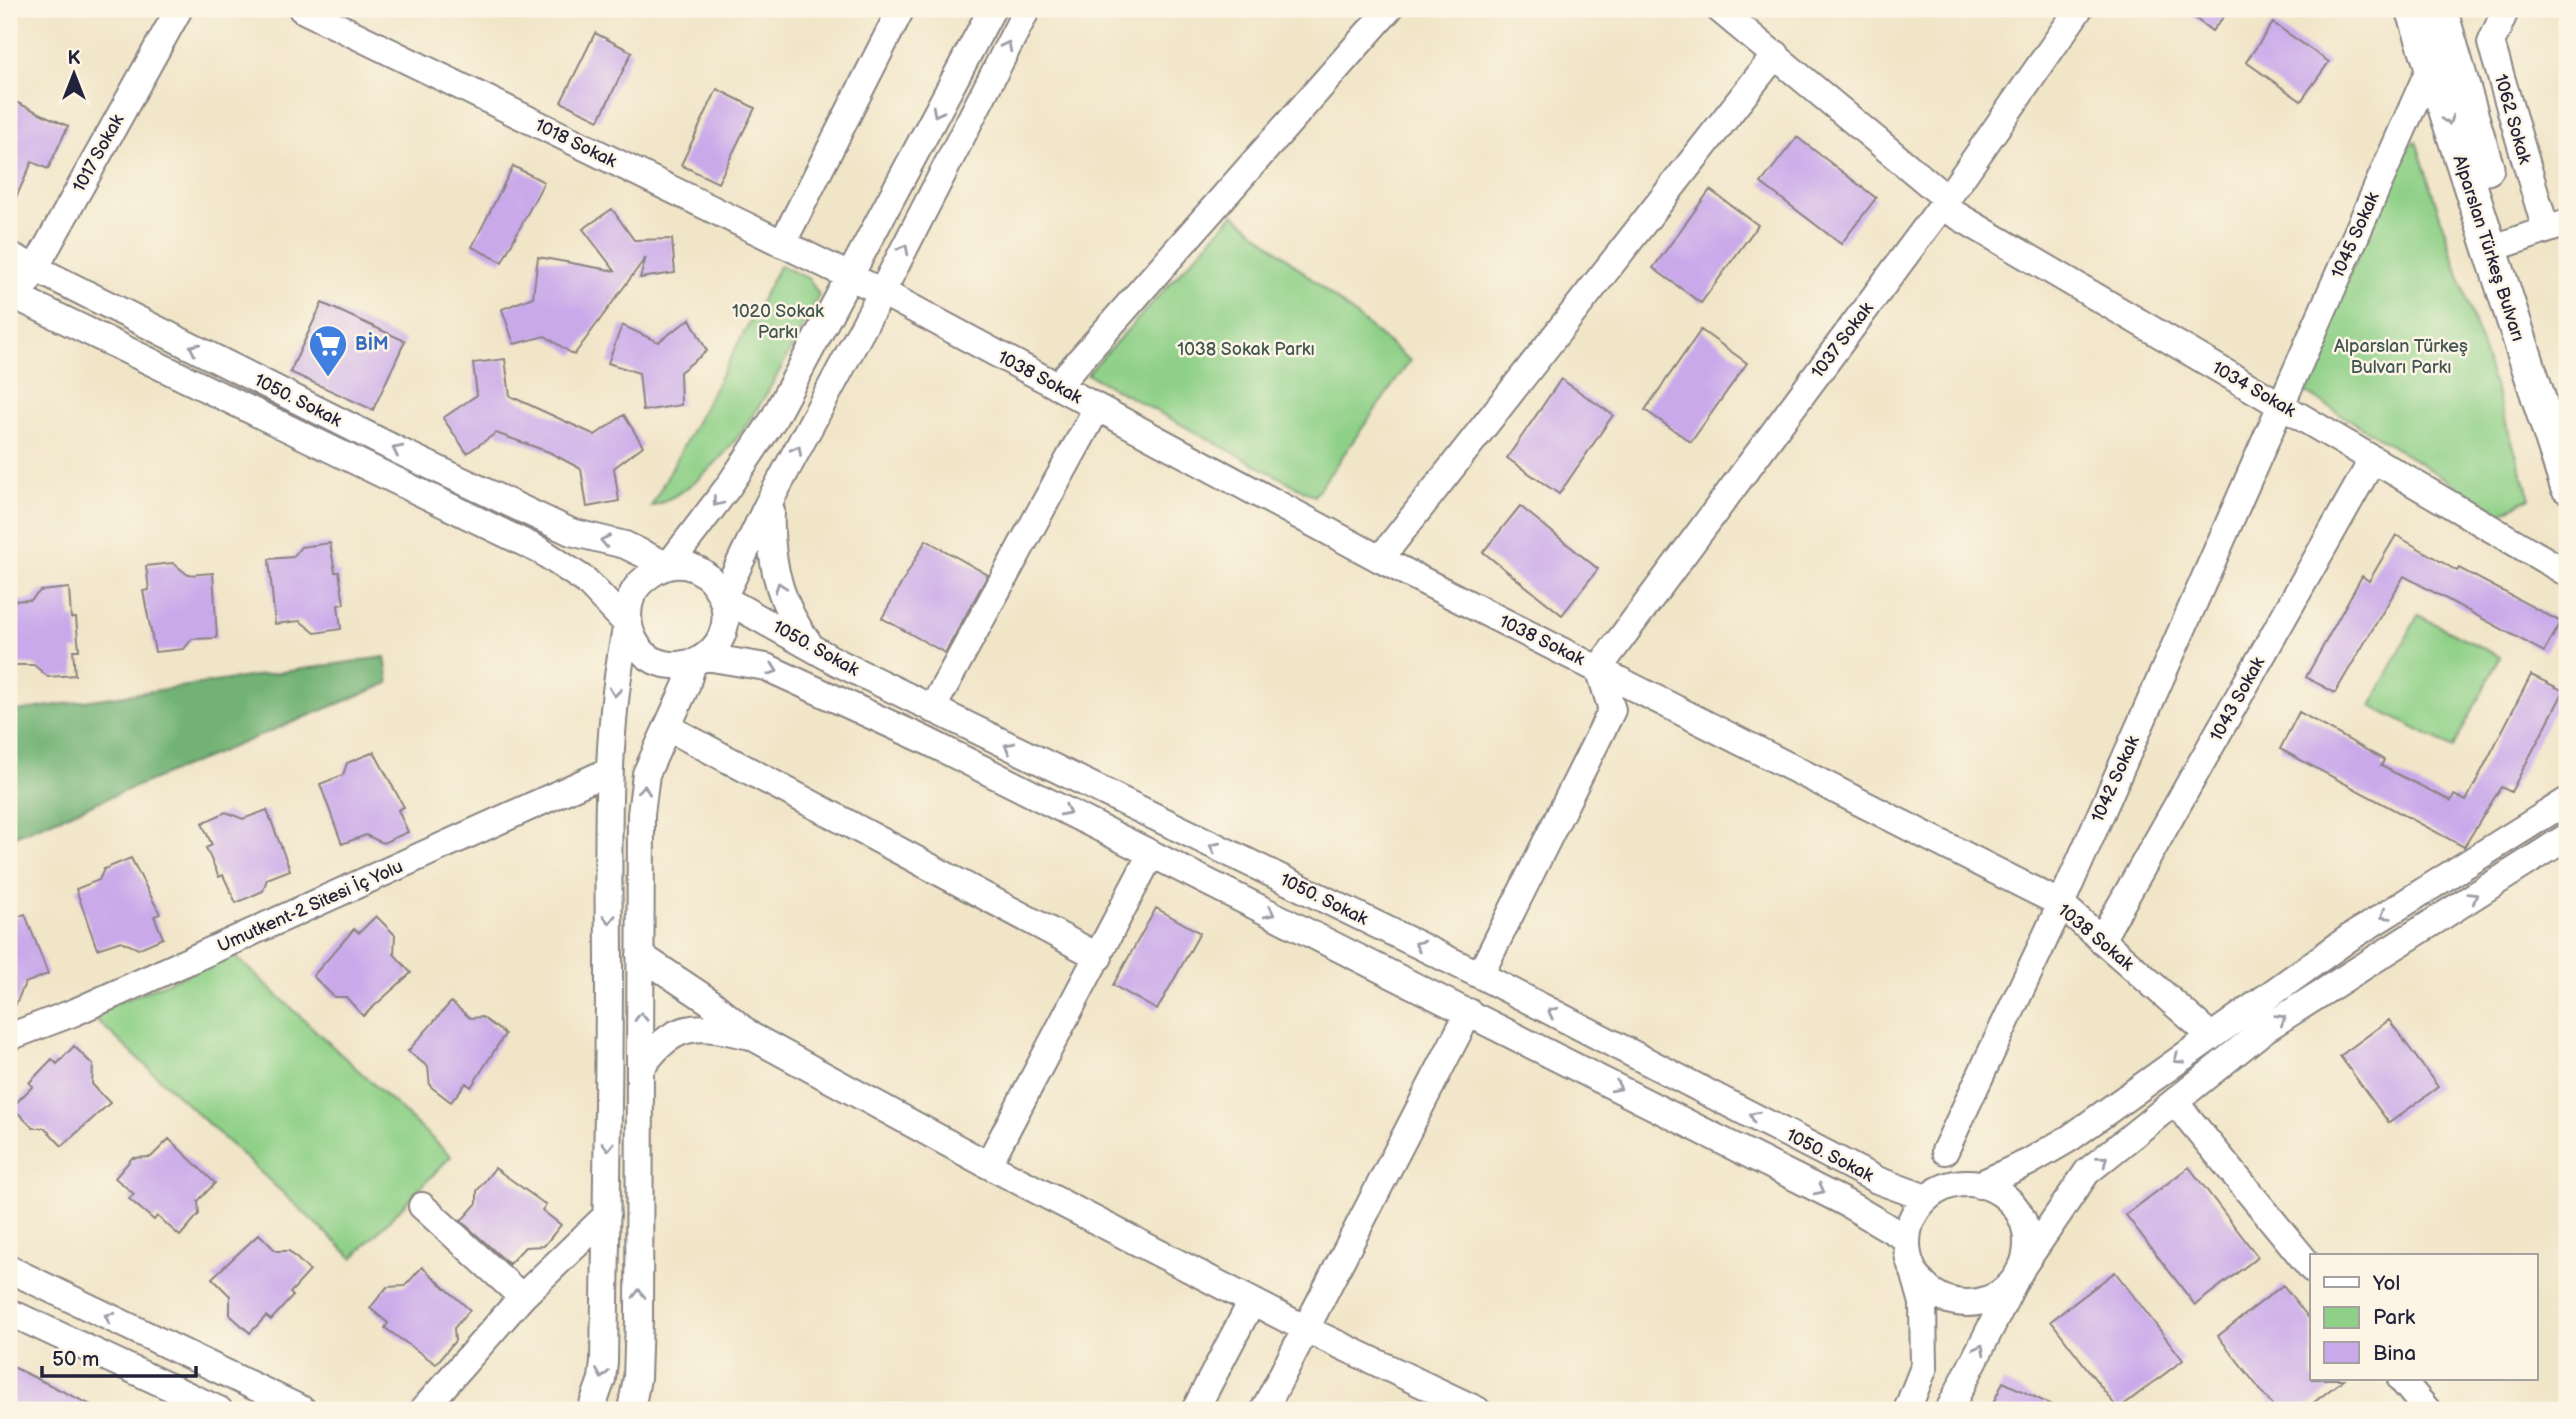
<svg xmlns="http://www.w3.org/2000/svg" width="2576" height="1419" font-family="'Balsamiq Sans',sans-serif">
	<rect width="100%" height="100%" fill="#fcf5e5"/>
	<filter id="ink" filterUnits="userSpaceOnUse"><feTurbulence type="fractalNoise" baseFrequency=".0143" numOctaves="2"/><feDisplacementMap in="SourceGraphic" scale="14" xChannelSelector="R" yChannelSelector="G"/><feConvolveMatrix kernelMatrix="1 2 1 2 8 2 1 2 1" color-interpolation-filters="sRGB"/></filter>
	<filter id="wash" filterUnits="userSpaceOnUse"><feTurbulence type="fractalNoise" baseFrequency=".00686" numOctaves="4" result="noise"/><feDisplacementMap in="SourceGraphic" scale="28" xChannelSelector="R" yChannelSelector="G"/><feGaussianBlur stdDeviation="1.57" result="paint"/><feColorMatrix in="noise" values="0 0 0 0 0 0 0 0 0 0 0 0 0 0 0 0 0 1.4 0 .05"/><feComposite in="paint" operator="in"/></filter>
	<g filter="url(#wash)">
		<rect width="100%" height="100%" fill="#f1e5c8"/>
		<path fill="#8ed087" stroke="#587961" stroke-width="2" d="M 2416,141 L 2530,498 L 2501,513 L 2300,389 L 2404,148 Z
			M 1234,214 L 1410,361 L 1314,496 L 1087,374 Z
			M 780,265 L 809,279 L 819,295 C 779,370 736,475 651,507 Z
			M 2418,615 L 2500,657 L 2453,748 L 2371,706 Z
			M 234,955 L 451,1156 L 353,1258 L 90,1014 Z"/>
		<path fill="#72b274" stroke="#4a6a58" stroke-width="2" d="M 385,657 L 389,683 L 12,837 L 9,835 L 9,712 Z"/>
		<g id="blocks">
			<path fill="#c9a9ea" d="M 2183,9 L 2230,9 L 2212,31 Z
				M 2273,23 L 2329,62 L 2301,101 L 2246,62 Z
				M 595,33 L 632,52 L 599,120 L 561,102 Z
				M 717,89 L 755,108 L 718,183 L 681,165 Z
				M 9,99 L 68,126 L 48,169 L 32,162 L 9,213 Z
				M 1797,137 L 1876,198 L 1841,244 L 1761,183 Z
				M 513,166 L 544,182 L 502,262 L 472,247 Z
				M 1710,190 L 1758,225 L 1701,303 L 1653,268 Z
				M 612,209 L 634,240 L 672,239 L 675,273 L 640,278 L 646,257 L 574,355 L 545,336 L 514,344 L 502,309 L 533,297 L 538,257 L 615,271 L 583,229 Z
				M 322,303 L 405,341 L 373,410 L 290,372 Z
				M 690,319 L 707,351 L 680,372 L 681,405 L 643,411 L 639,373 L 608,363 L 622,325 L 658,342 Z
				M 1701,330 L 1747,363 L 1691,442 L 1645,410 Z
				M 505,359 L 510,396 L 595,435 L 624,415 L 643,446 L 614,468 L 619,501 L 587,507 L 581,469 L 549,452 L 496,433 L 467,453 L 443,418 L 477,395 L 473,363 Z
				M 1561,379 L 1613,415 L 1559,494 L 1507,458 Z
				M 1520,506 L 1598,569 L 1562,615 L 1483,552 Z
				M 2396,535 L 2457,571 L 2459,568 L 2561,622 L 2544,652 L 2404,576 L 2335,693 L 2306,677 L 2362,576 L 2369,581 Z
				M 926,540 L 988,575 L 945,653 L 882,618 Z
				M 330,543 L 335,572 L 339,572 L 344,604 L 338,605 L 341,629 L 315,633 L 300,621 L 275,624 L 269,559 L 293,557 L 301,547 Z
				M 173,563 L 188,575 L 213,573 L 217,638 L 192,639 L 184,649 L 155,652 L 143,591 L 149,590 L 146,566 Z
				M 69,588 L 71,618 L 76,618 L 79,650 L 73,650 L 75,675 L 48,677 L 34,665 L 9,665 L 9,601 L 31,600 L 40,591 Z
				M 2531,675 L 2564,691 L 2511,792 L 2501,787 L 2464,847 L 2280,749 L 2299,712 L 2384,760 L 2381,766 L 2451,801 L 2454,795 L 2466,801 Z
				M 374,752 L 404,807 L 398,810 L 408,832 L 383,843 L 366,835 L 342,844 L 320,784 L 343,775 L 347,763 Z
				M 267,810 L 290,870 L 267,879 L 263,891 L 236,903 L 223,875 L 219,877 L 206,848 L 212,845 L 202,823 L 226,812 L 243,819 Z
				M 131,858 L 160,914 L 154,916 L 163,938 L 138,949 L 121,941 L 97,949 L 76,889 L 99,880 L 104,869 Z
				M 1156,908 L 1200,933 L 1157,1010 L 1113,985 Z
				M 25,914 L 48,974 L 25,983 L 9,1020 L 9,920 Z
				M 376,916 L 395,935 L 394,954 L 411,973 L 363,1016 L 346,997 L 334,997 L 313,976 L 354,929 L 359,933 Z
				M 451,1002 L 470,1018 L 482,1017 L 505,1034 L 471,1087 L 466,1083 L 451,1102 L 430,1086 L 428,1067 L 408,1051 Z
				M 2389,1020 L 2438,1087 L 2389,1123 L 2340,1056 Z
				M 74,1046 L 93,1065 L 92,1084 L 110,1103 L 62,1146 L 45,1128 L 33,1128 L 12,1107 L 33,1086 L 29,1083 L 52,1059 L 57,1064 Z
				M 169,1139 L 215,1183 L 198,1201 L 199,1214 L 180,1236 L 157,1216 L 154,1220 L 129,1199 L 134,1194 L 115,1178 L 132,1158 L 151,1157 Z
				M 2189,1167 L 2258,1257 L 2195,1305 L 2126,1215 Z
				M 495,1168 L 546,1205 L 542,1210 L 561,1225 L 544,1246 L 525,1247 L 509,1264 L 461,1221 L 477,1203 L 477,1191 Z
				M 259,1234 L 276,1251 L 289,1251 L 310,1271 L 290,1293 L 293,1296 L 271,1320 L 266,1316 L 250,1333 L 230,1315 L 230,1296 L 212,1278 Z
				M 422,1267 L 470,1310 L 454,1328 L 455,1341 L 436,1364 L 385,1328 L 388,1323 L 370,1308 L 387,1287 L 405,1286 Z
				M 2115,1272 L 2183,1360 L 2118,1409 L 2051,1321 Z
				M 2283,1285 L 2312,1322 L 2312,1379 L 2344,1379 L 2304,1410 L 2276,1410 L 2218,1336 Z
				M 9,1365 L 101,1410 L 9,1410 Z
				M 2003,1382 L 2062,1410 L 1990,1410 Z"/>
		</g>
	</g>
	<g filter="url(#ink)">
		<use href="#blocks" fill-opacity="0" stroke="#8a8482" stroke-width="2"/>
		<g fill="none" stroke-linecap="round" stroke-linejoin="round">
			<g stroke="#8a8482" stroke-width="30">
				<path id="minor" d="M 302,9 L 882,292 L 1380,559 L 2061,904 L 2211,1036
					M 1027,9 L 882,292 L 767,506 L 723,598 L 837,662 L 1480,975 L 1877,1180 L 1926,1198
					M 1719,9 L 1947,199
					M 2506,9 L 2491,43 L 2546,230
					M 1941,206 L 2567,573
					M 2508,243 L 2567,223
					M 782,244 L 901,9
					M 9,255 L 399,451 L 571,532 L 625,545 L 668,566 L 728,487 L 773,420 L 992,9
					M 28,281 L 179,9
					M 9,293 L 541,551 L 586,581 L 627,624 C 603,737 609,854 609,969 C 609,1100 606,1231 604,1362 L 602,1379 L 591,1410
					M 1057,386 L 1389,9
					M 771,511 C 769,559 779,604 808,642
					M 1380,559 L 1776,54
					M 706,657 L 766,667 L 925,740 L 1846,1203 L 1907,1239
					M 1599,668 L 1947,199 L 2079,9
					M 932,709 L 1097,408
					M 667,727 L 1099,957
					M 2101,940 L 2373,459
					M 640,955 L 709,1001 L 751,1036 L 988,1165 L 1308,1330 L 1477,1410
					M 1480,975 L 1612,710 L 1599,668
					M 9,1037 L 75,1012 L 609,771
					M 641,1068 C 672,1023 695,1023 746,1035
					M 2175,1102 L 2312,1269
					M 1945,1151 L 2061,904 L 2431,65
					M 988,1165 L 1151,854
					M1907 1243a60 60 0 1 1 120 0a60 60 0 1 1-120 0Z
					M 1979,1185 L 2029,1162 L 2070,1138 L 2349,938 L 2567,801
					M 422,1206 L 522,1297
					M 9,1269 L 303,1410
					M 9,1312 L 219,1410
					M 2401,1379 L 2427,1410
					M 423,1410 L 522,1297 L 607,1215
					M 631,1410 L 637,1378 L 639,1318 L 641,814 L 646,774 L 686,686 L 693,663 C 760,633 711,540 656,571 C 646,577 638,583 633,593 C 619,623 636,663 672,665 C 678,666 686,663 693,663
					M 1195,1410 L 1252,1301
					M 1264,1410 L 1469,1012
					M 1907,1410 L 1924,1367 L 1923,1303 L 1915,1275
					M 1949,1410 L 2020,1270 L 2087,1172 L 2265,1029 L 2567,837"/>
			</g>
			<g stroke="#8a8482" stroke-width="37">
				<path id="major" d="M 2413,9 L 2567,486
					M 2440,9 L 2487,168"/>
			</g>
			<use href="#minor" stroke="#fff" stroke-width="26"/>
			<use href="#major" stroke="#fff" stroke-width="33"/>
		</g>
		<defs><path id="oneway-chevron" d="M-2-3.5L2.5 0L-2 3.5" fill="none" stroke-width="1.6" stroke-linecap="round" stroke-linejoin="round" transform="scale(1.75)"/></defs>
		<g stroke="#9c9ca7">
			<use href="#oneway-chevron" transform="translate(1007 46) rotate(-63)"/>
			<use href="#oneway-chevron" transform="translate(937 112) rotate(118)"/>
			<use href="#oneway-chevron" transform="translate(2448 120) rotate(72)"/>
			<use href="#oneway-chevron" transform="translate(904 249) rotate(-63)"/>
			<use href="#oneway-chevron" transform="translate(194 348) rotate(-153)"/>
			<use href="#oneway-chevron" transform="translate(397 450) rotate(-154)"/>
			<use href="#oneway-chevron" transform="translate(797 450) rotate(-62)"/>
			<use href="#oneway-chevron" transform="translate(717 502) rotate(128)"/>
			<use href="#oneway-chevron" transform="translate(605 541) rotate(-168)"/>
			<use href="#oneway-chevron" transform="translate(780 587) rotate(-109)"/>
			<use href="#oneway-chevron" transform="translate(773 670) rotate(20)"/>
			<use href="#oneway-chevron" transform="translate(615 692) rotate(97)"/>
			<use href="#oneway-chevron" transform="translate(1009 747) rotate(-154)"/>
			<use href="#oneway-chevron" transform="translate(644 790) rotate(-83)"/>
			<use href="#oneway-chevron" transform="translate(1066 811) rotate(27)"/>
			<use href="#oneway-chevron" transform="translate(1214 847) rotate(-154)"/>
			<use href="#oneway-chevron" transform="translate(2473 897) rotate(-32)"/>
			<use href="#oneway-chevron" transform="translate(1270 913) rotate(27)"/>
			<use href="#oneway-chevron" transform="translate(2385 915) rotate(148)"/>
			<use href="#oneway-chevron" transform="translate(609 919) rotate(90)"/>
			<use href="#oneway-chevron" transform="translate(1419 945) rotate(-154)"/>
			<use href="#oneway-chevron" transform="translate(1552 1012) rotate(-153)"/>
			<use href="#oneway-chevron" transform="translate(641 1017) rotate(-91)"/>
			<use href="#oneway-chevron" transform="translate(2281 1019) rotate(-32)"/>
			<use href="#oneway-chevron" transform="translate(2178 1059) rotate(145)"/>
			<use href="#oneway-chevron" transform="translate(1617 1087) rotate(27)"/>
			<use href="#oneway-chevron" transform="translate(1754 1116) rotate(-153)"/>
			<use href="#oneway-chevron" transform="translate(608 1146) rotate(91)"/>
			<use href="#oneway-chevron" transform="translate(2103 1160) rotate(-39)"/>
			<use href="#oneway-chevron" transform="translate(1820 1190) rotate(27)"/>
			<use href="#oneway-chevron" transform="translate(639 1294) rotate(-90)"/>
			<use href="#oneway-chevron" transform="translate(109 1317) rotate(-154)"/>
			<use href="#oneway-chevron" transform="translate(1980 1349) rotate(-63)"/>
			<use href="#oneway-chevron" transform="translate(602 1374) rotate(99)"/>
		</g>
	</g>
	<defs>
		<g id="supermarket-pin" transform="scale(2.0125)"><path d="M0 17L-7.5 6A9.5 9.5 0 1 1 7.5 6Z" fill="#3f7fe0" stroke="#fcf5e5"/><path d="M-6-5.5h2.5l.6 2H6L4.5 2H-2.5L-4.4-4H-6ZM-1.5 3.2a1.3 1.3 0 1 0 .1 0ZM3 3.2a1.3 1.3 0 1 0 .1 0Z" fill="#fff"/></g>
	</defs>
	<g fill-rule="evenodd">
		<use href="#supermarket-pin" x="328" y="344"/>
	</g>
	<g text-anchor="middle" stroke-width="5" stroke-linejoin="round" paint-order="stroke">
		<g font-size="18" fill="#22223b" stroke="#fcf5e5">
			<text transform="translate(2513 119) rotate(74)" y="6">1062 Sokak</text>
			<text transform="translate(576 143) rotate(26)" y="6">1018 Sokak</text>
			<text transform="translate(98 153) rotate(-61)" y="6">1017 Sokak</text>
			<text transform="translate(2355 235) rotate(-66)" y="6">1045 Sokak</text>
			<text transform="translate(2489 248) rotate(72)" y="6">Alparslan Türkeş Bulvarı</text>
			<text transform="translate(1842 340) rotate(-53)" y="6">1037 Sokak</text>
			<text transform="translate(1040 377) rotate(28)" y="6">1038 Sokak</text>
			<text transform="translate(2254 389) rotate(30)" y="6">1034 Sokak</text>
			<text transform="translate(298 400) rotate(27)" y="6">1050. Sokak</text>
			<text transform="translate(1542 640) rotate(26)" y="6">1038 Sokak</text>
			<text transform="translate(816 648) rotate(29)" y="6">1050. Sokak</text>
			<text transform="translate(2237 699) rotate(-61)" y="6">1043 Sokak</text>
			<text transform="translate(2115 779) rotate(-66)" y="6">1042 Sokak</text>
			<text transform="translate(1324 899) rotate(26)" y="6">1050. Sokak</text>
			<text transform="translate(310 906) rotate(-24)" y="6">Umutkent-2 Sitesi İç Yolu</text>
			<text transform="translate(2096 937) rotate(40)" y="6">1038 Sokak</text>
			<text transform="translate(1830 1155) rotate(27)" y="6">1050. Sokak</text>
		</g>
		<g font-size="18" fill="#425652" stroke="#fcf5e5">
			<text x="778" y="317">1020 Sokak<tspan x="778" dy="21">Parkı</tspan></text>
			<text x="2401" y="352">Alparslan Türkeş<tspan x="2401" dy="21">Bulvarı Parkı</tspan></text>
			<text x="1246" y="355">1038 Sokak Parkı</text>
		</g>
		<g font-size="18" font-weight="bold" fill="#366cbe" stroke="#fcf5e5" text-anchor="start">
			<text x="355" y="350">BİM</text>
		</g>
	</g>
	<rect width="2576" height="1419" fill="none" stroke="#fcf5e5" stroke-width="35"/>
	<rect x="2310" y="1254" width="228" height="126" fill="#fcf5e5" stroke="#a5a1a1" stroke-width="2"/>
	<rect x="2324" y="1277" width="35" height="10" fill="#ffffff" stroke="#a5a1a1" stroke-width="2"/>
	<text x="2373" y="1290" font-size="21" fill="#22223b">Yol</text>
	<rect x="2324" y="1307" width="35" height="21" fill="#8ed087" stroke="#a5a1a1" stroke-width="2"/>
	<text x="2373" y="1324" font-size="21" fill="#22223b">Park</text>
	<rect x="2324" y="1342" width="35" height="21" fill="#c9a9ea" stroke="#a5a1a1" stroke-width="2"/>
	<text x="2373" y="1360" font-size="21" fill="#22223b">Bina</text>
	<g transform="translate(74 74)" stroke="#fcf5e5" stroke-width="5" paint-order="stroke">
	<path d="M0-5L12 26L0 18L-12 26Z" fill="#22223b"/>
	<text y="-10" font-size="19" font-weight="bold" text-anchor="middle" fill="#22223b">K</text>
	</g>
	<path d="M42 1366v10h154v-10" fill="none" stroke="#22223b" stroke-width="3.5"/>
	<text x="52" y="1366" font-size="21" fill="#22223b" stroke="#fcf5e5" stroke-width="5" paint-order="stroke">50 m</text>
</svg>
